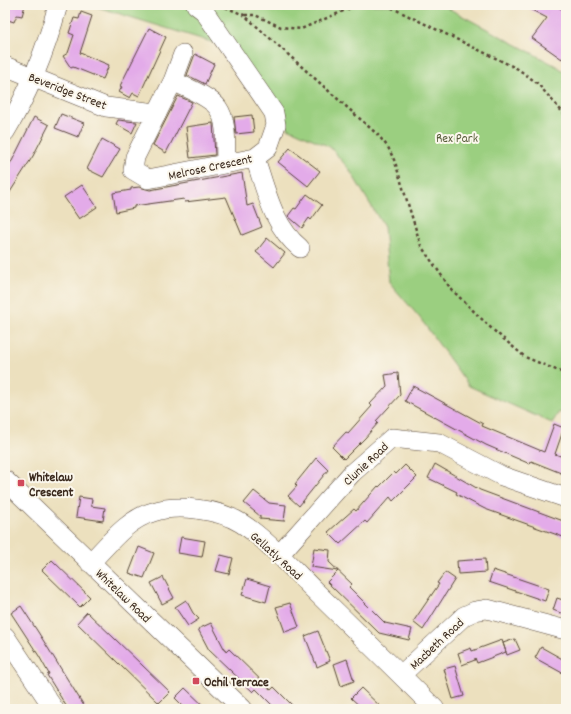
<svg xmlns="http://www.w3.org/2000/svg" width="571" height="714" font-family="Dekko,sans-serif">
	<rect width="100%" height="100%" fill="#fbf7ec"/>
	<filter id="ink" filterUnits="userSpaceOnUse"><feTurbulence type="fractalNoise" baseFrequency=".025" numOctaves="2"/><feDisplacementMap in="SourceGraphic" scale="8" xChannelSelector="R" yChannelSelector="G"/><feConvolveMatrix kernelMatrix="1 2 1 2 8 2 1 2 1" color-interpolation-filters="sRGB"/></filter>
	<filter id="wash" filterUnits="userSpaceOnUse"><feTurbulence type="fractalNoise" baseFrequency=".012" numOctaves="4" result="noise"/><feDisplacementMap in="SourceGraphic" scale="16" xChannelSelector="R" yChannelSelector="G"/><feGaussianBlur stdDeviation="0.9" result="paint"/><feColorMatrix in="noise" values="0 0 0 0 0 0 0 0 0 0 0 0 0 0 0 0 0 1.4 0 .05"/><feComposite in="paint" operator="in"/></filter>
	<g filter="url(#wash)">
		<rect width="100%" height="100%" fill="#ece0be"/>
		<path fill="#9bcf80" stroke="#6b7c4f" d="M 91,5 L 442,5 L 558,67 L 566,73 L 566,415 L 559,412 L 552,423 L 469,386 L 420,318 L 389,282 L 384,227 L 349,169 L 330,147 L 288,128 L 234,49 Z"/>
		<g id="blocks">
			<path fill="#e3abe9" d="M 5,5 L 25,5 L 22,16 L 17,15 L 14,22 L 5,19 Z
				M 522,5 L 555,5 L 566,12 L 566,53 L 562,59 L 532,38 L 547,18 Z
				M 81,12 L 92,16 L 80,53 L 109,65 L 103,79 L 73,67 L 71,68 L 63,56 L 68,53 L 74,35 L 69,33 L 74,18 L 79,19 Z
				M 149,28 L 166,37 L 139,96 L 133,93 L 130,98 L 119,92 L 122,87 L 120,86 Z
				M 195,54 L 214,64 L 205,84 L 187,75 Z
				M 178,96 L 192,102 L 166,153 L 153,145 Z
				M 61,114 L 84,123 L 78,137 L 55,128 Z
				M 252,115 L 254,132 L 236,134 L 234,117 Z
				M 34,117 L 49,125 L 33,156 L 5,200 L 5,169 L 12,161 Z
				M 118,120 L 136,122 L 137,122 L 132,133 L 116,124 Z
				M 213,123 L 215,155 L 190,158 L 186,127 Z
				M 102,139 L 120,149 L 103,177 L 87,169 Z
				M 290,148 L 320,171 L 308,186 L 278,162 Z
				M 242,173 L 247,206 L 253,204 L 262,227 L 242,235 L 226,197 L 185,202 L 184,199 L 134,206 L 134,208 L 116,212 L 113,193 L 131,190 L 131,188 L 139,187 L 150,190 Z
				M 82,185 L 97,207 L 79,219 L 64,197 Z
				M 307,194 L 322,205 L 311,220 L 309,218 L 302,228 L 288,216 L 294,208 L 296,209 Z
				M 267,238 L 285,253 L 274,267 L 256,252 Z
				M 398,373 L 400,395 L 376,421 L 378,423 L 365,438 L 344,459 L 332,447 L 346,432 L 348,433 L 372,406 L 370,404 L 387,386 L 385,375 Z
				M 413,386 L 483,424 L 482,426 L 544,452 L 554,424 L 564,428 L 555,454 L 566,458 L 566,475 L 531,461 L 530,464 L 486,445 L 405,401 Z
				M 316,458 L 328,470 L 299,506 L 288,496 L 297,486 L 295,484 Z
				M 435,464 L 480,490 L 566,522 L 566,538 L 485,509 L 456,494 L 457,492 L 428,478 Z
				M 405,465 L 417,477 L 393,501 L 390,497 L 367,523 L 365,521 L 340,544 L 328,532 L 354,509 L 356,511 L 378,486 L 379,487 L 394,472 L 396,474 Z
				M 254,491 L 269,503 L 286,505 L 284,521 L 260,519 L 260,516 L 244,503 Z
				M 79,497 L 92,499 L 91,506 L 105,508 L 103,521 L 76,517 Z
				M 181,537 L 205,541 L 202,557 L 178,553 Z
				M 139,547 L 154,553 L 144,578 L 129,573 Z
				M 314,548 L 330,550 L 329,562 L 352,584 L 349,587 L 385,623 L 412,629 L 409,640 L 379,633 L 327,582 L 338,571 L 311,567 Z
				M 221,555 L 233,558 L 229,574 L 216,571 Z
				M 485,559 L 486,572 L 458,574 L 457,561 Z
				M 52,560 L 90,597 L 80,607 L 42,570 Z
				M 493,570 L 549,589 L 545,601 L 489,582 Z
				M 445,572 L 455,579 L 423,630 L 413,622 L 439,584 L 437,583 Z
				M 163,577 L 174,598 L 162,604 L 151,583 Z
				M 247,579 L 270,586 L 266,602 L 242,595 Z
				M 557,598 L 566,601 L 566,615 L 553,610 Z
				M 186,600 L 193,613 L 199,619 L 188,626 L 175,607 Z
				M 290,603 L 299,627 L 285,632 L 276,607 Z
				M 21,606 L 38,632 L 86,709 L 68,709 L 47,675 L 49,674 L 39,656 L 11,613 Z
				M 87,612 L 170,692 L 159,703 L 77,623 Z
				M 211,623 L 226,652 L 229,649 L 271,690 L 274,687 L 296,709 L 276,709 L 256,689 L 253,692 L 209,650 L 198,629 Z
				M 318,631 L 330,661 L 317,667 L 305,636 Z
				M 515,639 L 520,650 L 507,655 L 503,643 Z
				M 502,640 L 506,652 L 477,663 L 475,658 L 475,660 L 462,665 L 458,653 L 471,648 L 472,651 Z
				M 541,647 L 566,661 L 566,675 L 535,658 Z
				M 347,659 L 354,681 L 341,686 L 334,664 Z
				M 455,666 L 464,696 L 453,699 L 444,669 Z
				M 185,688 L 207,709 L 186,709 L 175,698 Z
				M 361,688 L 383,709 L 363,709 L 351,698 Z"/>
		</g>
	</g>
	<g filter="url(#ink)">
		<use href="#blocks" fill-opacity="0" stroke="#564536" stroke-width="1"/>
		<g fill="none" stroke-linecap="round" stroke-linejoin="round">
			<g stroke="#564536" stroke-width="20">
				<path id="minor" d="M 183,54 L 173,81 L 135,157 L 133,170 L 148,179 L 255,158 L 268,148 L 276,125 L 274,113 L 204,11 L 196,5
					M 5,66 L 106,107 L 156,113
					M 173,81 C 185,87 211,97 218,108 C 228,122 225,146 226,163
					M 5,132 C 29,93 46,49 58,5
					M 255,158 C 266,190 273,226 300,248
					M 5,480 L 243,709
					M 279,555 L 352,473 L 392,438 L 439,443 L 502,476 L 566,498
					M 90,563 C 108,545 127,519 153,512 C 177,504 219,509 241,523 C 265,538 293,569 314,590 C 355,630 395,669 435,709
					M 5,636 L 54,709
					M 401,675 L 464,616 L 475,611 L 487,609 L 566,630"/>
			</g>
			<path stroke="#564536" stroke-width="2.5" stroke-dasharray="3 3" stroke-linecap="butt" d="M 220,5 L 244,15 L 378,135 L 388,147 L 395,162 L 421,246 L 451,289 L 492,329 L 525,357 L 566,374
				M 386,5 L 518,69 L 537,83 L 566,116
				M 245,15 L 255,15 L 281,27 L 301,29 L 353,7 L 387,5"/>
			<use href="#minor" stroke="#fff" stroke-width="19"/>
		</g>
	</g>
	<g fill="#d1495b" stroke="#fbf7ec" stroke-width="1.5">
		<rect x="17" y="479" width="8" height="8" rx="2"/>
		<rect x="192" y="677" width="8" height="8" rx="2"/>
	</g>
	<g text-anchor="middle" stroke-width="4" stroke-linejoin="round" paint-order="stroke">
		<g font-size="13" fill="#3b2a1e" stroke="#fbf7ec">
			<text transform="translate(68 90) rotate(21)" y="5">Beveridge Street</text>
			<text transform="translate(210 166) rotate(-12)" y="5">Melrose Crescent</text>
			<text transform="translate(365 463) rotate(-43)" y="5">Clunie Road</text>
			<text transform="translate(277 555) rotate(42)" y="5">Gellatly Road</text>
			<text transform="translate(124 595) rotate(44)" y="5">Whitelaw Road</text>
			<text transform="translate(436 643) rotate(-43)" y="5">Macbeth Road</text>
		</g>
		<g font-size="13" fill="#585c3b" stroke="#fbf7ec">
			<text x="457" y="142">Rex Park</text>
		</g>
		<g font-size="13" font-weight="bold" fill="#3b2a1e" stroke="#fbf7ec" text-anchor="start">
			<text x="29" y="481">Whitelaw<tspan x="29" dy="15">Crescent</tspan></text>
			<text x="204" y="686">Ochil Terrace</text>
		</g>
	</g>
	<rect width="571" height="714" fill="none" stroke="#fbf7ec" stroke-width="20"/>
</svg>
